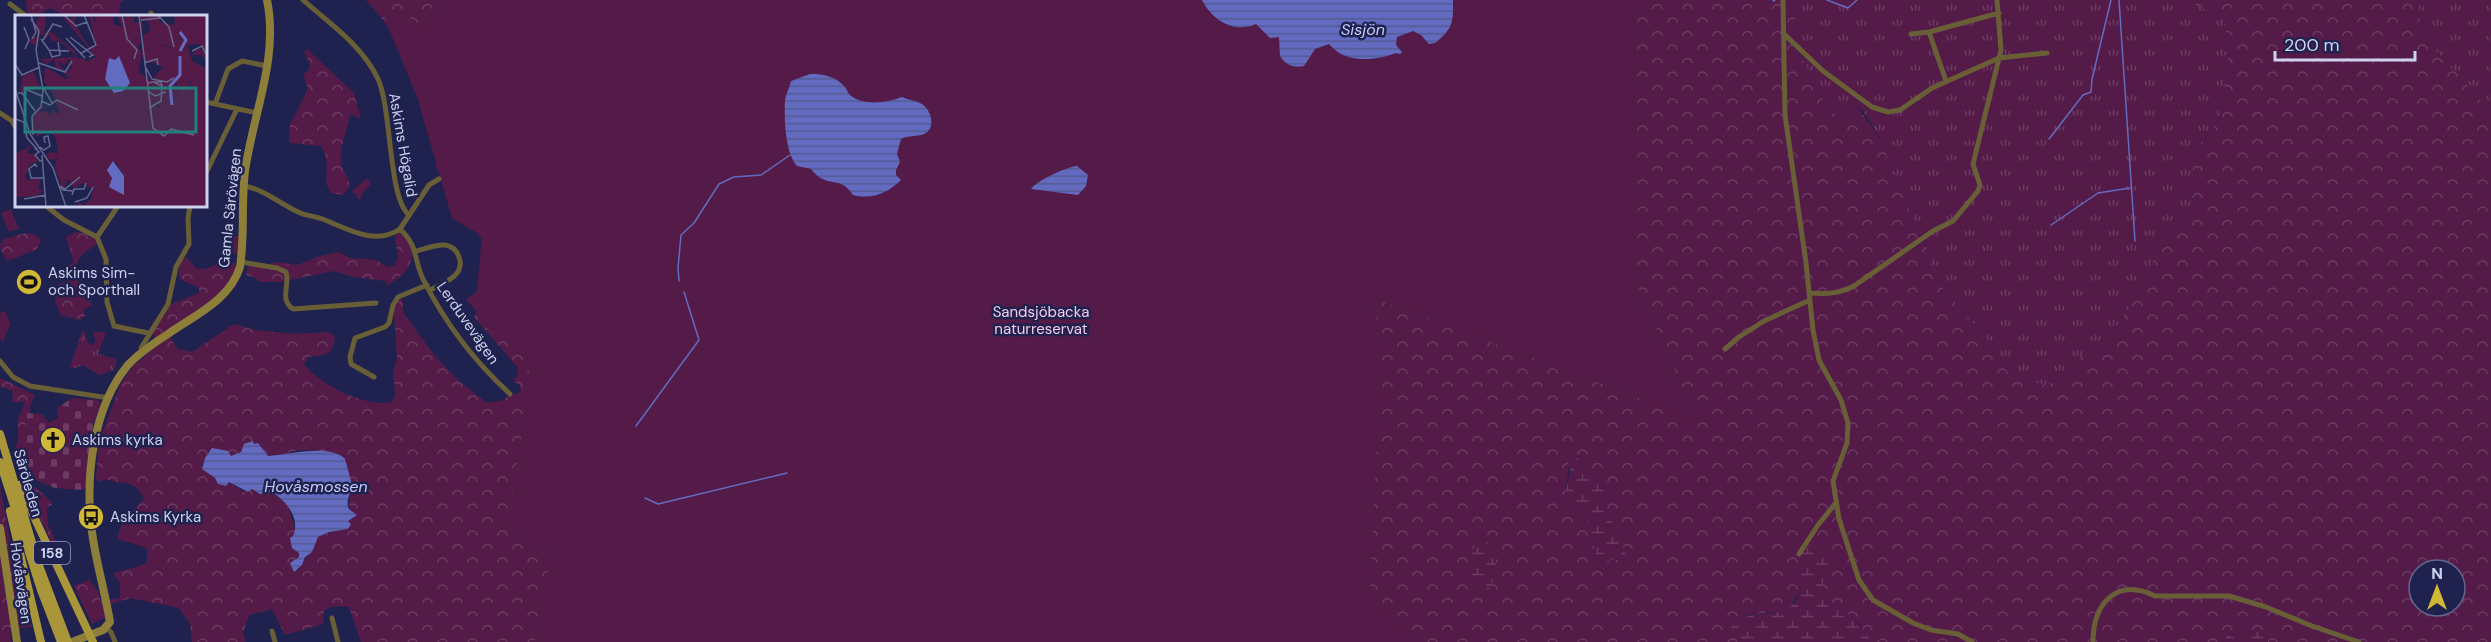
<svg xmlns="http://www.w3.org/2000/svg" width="2491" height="642" font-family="'DM Sans',sans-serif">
	<defs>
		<pattern id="grass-tufts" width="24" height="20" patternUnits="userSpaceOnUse" patternTransform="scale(1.5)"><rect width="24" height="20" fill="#541b48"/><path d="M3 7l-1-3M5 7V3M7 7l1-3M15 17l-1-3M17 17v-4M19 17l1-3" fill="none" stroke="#6b3b63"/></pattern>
		<pattern id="forest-crowns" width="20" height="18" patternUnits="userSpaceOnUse" patternTransform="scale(1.5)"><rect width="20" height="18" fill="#541b48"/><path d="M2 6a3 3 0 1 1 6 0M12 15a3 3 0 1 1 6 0" fill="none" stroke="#6b3b63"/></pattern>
		<pattern id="wetland-marsh" width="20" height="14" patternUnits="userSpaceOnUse" patternTransform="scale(1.5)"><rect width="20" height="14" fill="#541b48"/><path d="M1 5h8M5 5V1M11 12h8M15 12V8" fill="none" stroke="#6b3b63"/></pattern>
		<pattern id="cemetery-stones" width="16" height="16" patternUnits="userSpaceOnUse" patternTransform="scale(1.5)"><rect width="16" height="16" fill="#541b48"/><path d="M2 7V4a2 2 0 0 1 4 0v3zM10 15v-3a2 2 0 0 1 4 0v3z" fill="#6b3b63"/></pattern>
		<pattern id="water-rules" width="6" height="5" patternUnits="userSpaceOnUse" patternTransform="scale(1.5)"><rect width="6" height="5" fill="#636bc1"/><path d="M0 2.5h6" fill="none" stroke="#545990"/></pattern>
	</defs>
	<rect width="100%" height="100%" fill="#1f224e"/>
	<path fill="url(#grass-tufts)" d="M 1794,0 L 2196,0 L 2197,5 L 2224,18 L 2229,53 L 2220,120 L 2202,141 L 2191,180 L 2193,205 L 2179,224 L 2161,236 L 2155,248 L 2151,276 L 2114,330 L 2114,346 L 2106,354 L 2092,351 L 2069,375 L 2046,385 L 2027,382 L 2006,370 L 1997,351 L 1931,274 L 1929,250 L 1914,223 L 1899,179 L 1891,172 L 1884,144 L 1863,111 L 1857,106 L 1851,116 L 1838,118 L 1811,85 L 1810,72 L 1791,41 L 1796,25 Z
		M 2418,0 L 2491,0 L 2491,105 L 2481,102 L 2422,35 Z
		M 240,236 L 239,254 L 232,253 L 228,249 L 228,241 L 231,237 Z
		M 83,329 L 88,343 L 92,345 L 96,342 L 93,332 L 106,332 L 98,354 L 117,359 L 114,370 L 99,375 L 83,365 L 75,368 L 70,367 Z"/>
	<path fill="url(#forest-crowns)" fill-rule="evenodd" d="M 26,0 L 124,0 L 120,3 L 119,16 L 66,16 L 51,8 C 40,12 39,19 27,13 Z
		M 366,0 L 879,0 L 1025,642 L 361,642 L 349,607 C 339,606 332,605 324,611 L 323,624 L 285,635 L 272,609 L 249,615 L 243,634 L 246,642 L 192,642 L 190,624 L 179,608 L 131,598 L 110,604 L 112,625 L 104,618 L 92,624 L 74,586 L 89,580 L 98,591 L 101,601 L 120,598 L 120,583 L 113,574 C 123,569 140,568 147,562 L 147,548 L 118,539 C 118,521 133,512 144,499 C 134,477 122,486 106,479 L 100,482 L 96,479 L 99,441 L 121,383 L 133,366 L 155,347 L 152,342 L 154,336 L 150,328 C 165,301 172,305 199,293 L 199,288 L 181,280 C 177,271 178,262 186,257 L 197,269 C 206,269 216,267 222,259 L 234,263 L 237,266 L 221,294 L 169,329 L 170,337 L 178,349 L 192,352 L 234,324 L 255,330 L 294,334 L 329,332 L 335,337 C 332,356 326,355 308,357 L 304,364 C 320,385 366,408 392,402 L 395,395 L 393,372 L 397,358 L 394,314 L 394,307 L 401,298 L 403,302 L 403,311 L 407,318 L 435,356 L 459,381 L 487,403 L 504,400 L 506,397 L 521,392 L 519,384 L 513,381 L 517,376 L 518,368 L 474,317 L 477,312 L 466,299 L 478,291 L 484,242 L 471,225 L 442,174 L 437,171 L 430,129 L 404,51 L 380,16 ZM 253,441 L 254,444 L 258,443 L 268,456 C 278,455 286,454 295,451 C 303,448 329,452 338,454 C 345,462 349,471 350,481 C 353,495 345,502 353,516 L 347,521 L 348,529 L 329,532 L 318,537 L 298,571 L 299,553 L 293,536 L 295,529 L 288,504 L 272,492 L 251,489 L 244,492 L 229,482 L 215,478 L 202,465 L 209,451 L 227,451 L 231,457 L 241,452 L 244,445 Z
		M 1453,0 L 1794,0 L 1796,25 L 1791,41 L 1810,72 L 1811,85 L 1838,118 L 1850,116 L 1857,106 L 1884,144 L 1891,172 L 1899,179 L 1914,223 L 1929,251 L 1931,274 L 1997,351 L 2006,370 L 2027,382 L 2046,385 L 2069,375 L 2079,357 L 2092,351 L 2106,354 L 2114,346 L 2114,330 L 2151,276 L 2155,248 L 2161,235 L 2179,224 L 2193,205 L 2191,180 L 2195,158 L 2202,141 L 2220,120 L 2229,53 L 2224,18 L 2196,5 L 2196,0 L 2418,0 L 2422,35 L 2481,101 L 2491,105 L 2491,642 L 2268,642 L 2259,632 L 2233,630 L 2222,642 L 1871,642 L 1861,626 L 1843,609 L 1839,609 L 1832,604 L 1822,585 L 1831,565 L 1801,566 L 1800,591 L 1790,607 L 1781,611 L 1748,615 L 1737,622 L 1738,642 L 1201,642 ZM 1571,448 L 1588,474 L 1606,490 L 1604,510 L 1614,524 L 1627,559 L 1598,561 L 1587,520 L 1565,496 ZM 2419,570 L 2455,570 L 2455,606 L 2419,606 Z
		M 307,49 L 354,93 L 361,119 L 350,114 C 348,130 339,147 341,163 C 342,172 349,176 350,186 L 343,195 L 331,193 C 321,179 332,160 321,146 L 289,143 L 290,124 L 308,89 L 303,74 L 309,70 L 309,62 L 304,52 Z
		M 367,178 L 371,184 L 363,192 L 361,199 L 358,199 L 356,194 L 351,192 Z
		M 76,232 L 86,234 L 99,242 C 94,247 88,249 83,254 C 66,271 83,289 92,305 L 83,310 L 85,316 L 80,320 L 61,315 L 55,302 L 57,285 L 69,280 L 65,268 L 74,262 L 66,237 Z
		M 26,233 L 34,234 L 41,240 L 37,249 L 8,261 L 1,252 L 0,244 L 4,239 Z
		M 400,233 C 403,237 407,240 409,244 C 419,262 402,277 388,285 L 385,281 L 353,277 L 334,271 L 280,282 L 260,282 L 256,278 L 246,275 L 248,264 L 261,267 L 276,262 L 297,265 L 320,256 L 339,252 L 350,258 L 376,260 L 388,267 L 395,265 C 403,253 393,246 396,234 Z
		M 0,378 L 35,395 L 30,407 L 30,414 L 27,417 L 25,446 L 31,446 L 26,471 L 27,481 L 51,501 L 52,505 L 47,507 L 48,525 L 60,551 L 57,553 L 23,482 C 21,474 19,455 14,451 L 18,441 L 18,419 L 25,402 L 12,402 L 13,391 L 0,386 Z
		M 0,485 L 12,552 L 32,627 L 10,629 L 11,642 L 0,642 Z"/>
	<path fill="url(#wetland-marsh)" d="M 1571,448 L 1588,474 L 1606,490 L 1604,510 L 1614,524 L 1628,559 L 1598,561 L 1587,520 L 1565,496 L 1570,469 L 1567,456 Z
		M 1478,535 L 1496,549 L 1496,570 L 1491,587 L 1481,589 L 1467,570 Z
		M 1808,544 L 1828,555 L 1833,561 L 1822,585 L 1830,592 L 1829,599 C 1832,605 1837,609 1843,609 C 1854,620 1864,628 1871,642 L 1738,642 L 1736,639 L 1727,635 C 1741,602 1778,623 1795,602 C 1803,592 1796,582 1801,572 L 1798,559 Z
		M 2233,630 L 2259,632 L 2268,642 L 2222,642 Z"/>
	<path fill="url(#cemetery-stones)" d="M 72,398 L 92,400 L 95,398 L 101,403 L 94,422 L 91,439 L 87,487 L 82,490 L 55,488 L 23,475 L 27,413 L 42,414 L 48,423 L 58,418 L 57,408 Z"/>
	<path fill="#541b48" d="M 432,0 L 1635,0 L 1633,276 L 1697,420 L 1374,298 L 1380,348 L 1380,378 L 1370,586 L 1387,611 L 1411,630 L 1413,636 L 1411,642 L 535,642 L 551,555 L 508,527 L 525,412 L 530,357 L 488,330 L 477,289 L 482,236 L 452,218 L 418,100 L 385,19 L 394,9 L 434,33 Z
		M 11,209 L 19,229 L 9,232 L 1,213 Z
		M 5,311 L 10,324 L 3,342 L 0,338 L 0,313 Z"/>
	<path fill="url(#water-rules)" d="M 1202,0 L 1453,0 C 1453,21 1454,28 1435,43 L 1429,44 L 1421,35 L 1413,31 L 1397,37 L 1396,45 L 1402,52 L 1400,54 L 1396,53 C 1375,61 1345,64 1329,44 L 1315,49 L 1304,66 C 1293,68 1286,65 1280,56 L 1279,37 L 1270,38 L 1256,24 C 1234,34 1212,20 1202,0 Z
		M 810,74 C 824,74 835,76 845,87 C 847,90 848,93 850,95 C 863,106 887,103 902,97 C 908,100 914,100 920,103 C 931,108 937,128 924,134 C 917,137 908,135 901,139 L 897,154 L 900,162 L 896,170 L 896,175 L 901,180 C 888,193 872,200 853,195 C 840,174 827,190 811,169 L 797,166 C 785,152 784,118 785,100 C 786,93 790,87 791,81 Z
		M 1077,166 L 1088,175 L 1086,186 L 1078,195 L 1031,189 C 1036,181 1066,167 1077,166 Z
		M 253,441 L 254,444 L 258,443 L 268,456 C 286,455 330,443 345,459 L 353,488 C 349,493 345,505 350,510 C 352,512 355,513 357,515 L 348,521 L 351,524 L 348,529 L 329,532 L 318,537 L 312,552 L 305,557 L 302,565 L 294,572 L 290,563 L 299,557 L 299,553 L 292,548 L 290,538 L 293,536 C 301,518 286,501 272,492 L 260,494 L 252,489 L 248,492 L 229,482 L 226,486 L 218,484 L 215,478 L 202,469 L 205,458 L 212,448 L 228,451 L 231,456 L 241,452 L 244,444 Z"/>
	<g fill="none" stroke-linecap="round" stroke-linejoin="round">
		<path stroke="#636bc1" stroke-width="1.5" d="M 1827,0 L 1848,8 L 1857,0
			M 2119,0 L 2135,241
			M 1773,1 L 1775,0
			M 2049,139 L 2083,95 L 2091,92 L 2092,79 L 2111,0
			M 2051,225 L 2098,193 L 2130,188
			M 679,281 L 678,268 L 681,235 L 694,223 L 719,184 L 734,177 L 761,175 L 790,155
			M 636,426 L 699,340 L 684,292
			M 645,498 L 658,504 L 787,473"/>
		<path stroke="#685f37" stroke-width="5" d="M 303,0 C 330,24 362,45 378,79 C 392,109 388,198 409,215
			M 1783,0 L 1785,115 L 1806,263 L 1813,330 L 1819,360 L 1841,400 L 1848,423 L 1847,443 L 1833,481 L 1839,519 L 1859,580 L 1873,600 L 1913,623 L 1931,630 L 1958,634 L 1972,642
			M 10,4 L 26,16
			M 151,13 L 152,16
			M 1929,32 L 1946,81
			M 1783,33 L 1823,71 L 1872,107 L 1888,112 L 1900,110 L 1932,88 L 1999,58 L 2047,53
			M 1911,34 L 1929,32 L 1999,13
			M 206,102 L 257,113
			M 215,104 L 228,69 L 242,61 L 267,66
			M 0,113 L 12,121 L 16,128
			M 206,173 L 237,109
			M 244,186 C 264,189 280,204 298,212 C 306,216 316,216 325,220 C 348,229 375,246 400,229 L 429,185 L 439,179
			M 46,206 L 64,220 L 97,237 L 106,259 L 107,302 L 114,326 L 148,333
			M 400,229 C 419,247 413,258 423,279 C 444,321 475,362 510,394
			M 97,237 L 118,206
			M 416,251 C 425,249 436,244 445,245 C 452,246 457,251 459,257 C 466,276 443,283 430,290
			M 241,262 L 277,268 L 286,272 C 290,286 279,299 293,309 L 376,303
			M 1809,293 C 1827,294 1838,294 1854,286 L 1933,231 L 1953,221 L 1978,191 L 1980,185 L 1973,164 L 2001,50 L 1997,0
			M 1725,349 L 1739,337 L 1764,321 L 1810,300
			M 143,352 L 141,348 L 168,304 L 176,267 L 189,244 L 188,218 L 190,206
			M 0,361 L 13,377 L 30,386 L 109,398
			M 374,377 L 351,364 L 350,357 L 355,338 L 385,327 L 389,323 L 393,305 L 398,297 L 427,285
			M 1799,554 L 1818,525 L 1835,504
			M 332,618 L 338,642
			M 106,628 L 111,632 L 115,642
			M 272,631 L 275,642
			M 2093,642 C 2093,604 2116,577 2155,596 L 2229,596 L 2266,607 L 2312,626 L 2359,642"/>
		<path stroke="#8d7e3a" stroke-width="8" d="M 0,528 L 17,642
			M 72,642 L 103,630 L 110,622 C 105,592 96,562 92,532 C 85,479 92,408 128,365 C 139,353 154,343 168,334 C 195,315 229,301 240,267 C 245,235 241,203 245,171 C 253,114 279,58 267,0"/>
		<path stroke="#a9963b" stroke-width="8" d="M 0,434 L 38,563 L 68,642
			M 0,462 L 41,590 L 61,642
			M 19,485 L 93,642
			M 10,511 L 41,642"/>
	</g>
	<defs>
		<g id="stadium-disc" transform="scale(1.35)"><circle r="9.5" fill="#d1b736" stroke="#1f224e"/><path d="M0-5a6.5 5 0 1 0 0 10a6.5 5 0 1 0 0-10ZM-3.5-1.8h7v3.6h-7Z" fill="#111"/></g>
		<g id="church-disc" transform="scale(1.35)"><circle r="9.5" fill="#d1b736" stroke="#1f224e"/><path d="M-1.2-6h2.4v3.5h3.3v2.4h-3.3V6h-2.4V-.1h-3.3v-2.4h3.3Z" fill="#111"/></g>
		<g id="bus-disc" transform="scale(1.35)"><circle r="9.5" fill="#d1b736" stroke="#1f224e"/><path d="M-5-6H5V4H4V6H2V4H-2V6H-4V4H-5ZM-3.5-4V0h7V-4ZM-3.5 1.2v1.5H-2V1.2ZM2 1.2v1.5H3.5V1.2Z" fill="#111"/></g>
	</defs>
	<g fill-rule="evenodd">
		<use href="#stadium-disc" x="29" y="282"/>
		<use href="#church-disc" x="53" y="440"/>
		<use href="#bus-disc" x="91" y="517"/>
	</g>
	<g text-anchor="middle" stroke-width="5" stroke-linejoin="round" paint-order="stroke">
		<rect fill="#1f224e" stroke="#999dbe" stroke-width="1.5" x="34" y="542" width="36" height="22" rx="4.5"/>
		<g font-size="14" font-weight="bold" fill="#cdd2ee">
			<text x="52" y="558">158</text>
		</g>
		<g font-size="15" fill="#cdd2ee" stroke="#1f224e">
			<text transform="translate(403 145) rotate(80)" y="5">Askims Högalid</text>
			<text transform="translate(230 208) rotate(-84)" y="5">Gamla Särövägen</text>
			<text transform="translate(468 323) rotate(55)" y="5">Lerduvevägen</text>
			<text transform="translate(28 483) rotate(74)" y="5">Säröleden</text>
			<text transform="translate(21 583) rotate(82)" y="5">Hovåsvägen</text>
		</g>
		<g font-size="15" fill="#cdd2ee" stroke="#1f224e" text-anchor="start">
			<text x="48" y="278">Askims Sim-<tspan x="48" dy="17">och Sporthall</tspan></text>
			<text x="72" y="445">Askims kyrka</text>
			<text x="110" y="522">Askims Kyrka</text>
		</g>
		<g font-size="15" fill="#f6c9e8" stroke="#1f224e">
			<text x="1041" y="317">Sandsjöbacka<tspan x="1041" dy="17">naturreservat</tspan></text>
		</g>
		<g font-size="16" font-style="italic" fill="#c4ccfa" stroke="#1f224e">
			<text x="1363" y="35">Sisjön</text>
			<text x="316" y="492">Hovåsmossen</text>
		</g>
	</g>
	<g transform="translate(15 15)">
		<rect width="192" height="192" fill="#1f224e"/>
		<path d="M 168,14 L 177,46 L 192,54 L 192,87 L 176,76 L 176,66 L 165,60 L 159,42 L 134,35 L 134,30 L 142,28 L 156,33 L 166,26 L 165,15 ZM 159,62 L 163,82 L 155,97 L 149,100 L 129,65 Z" fill="#541b48"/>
		<path d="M 26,0 L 31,3 L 29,18 L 36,17 L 60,36 L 63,43 L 74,47 L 81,42 L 46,0 L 54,5 L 62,0 L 59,6 L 67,21 L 74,31 L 81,32 L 74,0 L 78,0 L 80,9 L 80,0 L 99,0 L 98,9 L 107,12 L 102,0 L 108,3 L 115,0 L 117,3 L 119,0 L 119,8 L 126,6 L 124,0 L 147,0 L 144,7 L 160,10 L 159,0 L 192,0 L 192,46 L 186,40 L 177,40 L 182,33 L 187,36 L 186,29 L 171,30 L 167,14 L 165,27 L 154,36 L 156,32 L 146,29 L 133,32 L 134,35 L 159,42 L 165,60 L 175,64 L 176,76 L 192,87 L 192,192 L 64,192 L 62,186 L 69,190 L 76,184 L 79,171 L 72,173 L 71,167 L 59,173 L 53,164 L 48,175 L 40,153 L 42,144 L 34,145 L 31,140 L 36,137 L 43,139 L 41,123 L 33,115 L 22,122 L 16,106 L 23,92 L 37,91 L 28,93 L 23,97 L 32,96 L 36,101 L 37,94 L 45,100 L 38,78 L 29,67 L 30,52 L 51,64 L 54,63 L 49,58 L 57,53 L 54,44 L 50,50 L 42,46 L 50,55 L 41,53 L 39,44 L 32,49 L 24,44 L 62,42 L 47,28 L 45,32 L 46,26 L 37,26 L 34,19 L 30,26 L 30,20 L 25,20 L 22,31 L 13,26 L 22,21 L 21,7 ZM 127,5 L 132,6 L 136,15 L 129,20 L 127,39 L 122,30 L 126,28 L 124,14 L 128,15 ZM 127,39 L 131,48 L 138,47 L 141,51 L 143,45 L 144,52 L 145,51 L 149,51 L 138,63 L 161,65 L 163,81 L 152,99 L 143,92 L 131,62 L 123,57 ZM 100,147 L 109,161 L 109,174 L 95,160 ZM 18,57 L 25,71 L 18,76 L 11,71 L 11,78 L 5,76 L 7,62 ZM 17,130 L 12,138 L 19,139 L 23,146 L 15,150 L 10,162 L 13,165 L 26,163 L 23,174 L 29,175 L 22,181 L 1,182 L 0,139 Z" fill="#541b48" fill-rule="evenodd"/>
		<path d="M 94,19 L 117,27 L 124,53 L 122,92 L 126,102 L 104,94 L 104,114 L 109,124 L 99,147 L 104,175 L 112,172 L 116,192 L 69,192 L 80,183 L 77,177 L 80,175 L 65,162 L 63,156 L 49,153 L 46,145 L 50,143 L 43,139 L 46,98 L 36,75 L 54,63 L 65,43 L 73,46 L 82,42 L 82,28 Z" fill="#541b48"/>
		<path d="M 104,41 L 115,68 L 108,76 L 99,78 L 90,64 L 94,43 L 100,45 ZM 98,146 L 109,161 L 109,180 L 94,172 L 97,163 L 92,155 Z" fill="#636bc1"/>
		<path fill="none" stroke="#636bc1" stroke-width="3" d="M 165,36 L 171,25 L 165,17M 157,90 L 155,71 L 165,60 L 165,41"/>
		<path fill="none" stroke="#65688e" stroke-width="1.5" d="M 16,0 L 21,17 L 17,24M 49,0 L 61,11 L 72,7M 107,0 L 112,24 L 122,35 L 119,44M 124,0 L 138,113 L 149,121 L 156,114 L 179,120M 143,0 L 154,12 L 159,32M 16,4 L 24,16 L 21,35 L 28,75 L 26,92 L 17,101M 126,5 L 145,3M 9,12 L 14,25 L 10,34M 55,22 L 78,40 L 74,42M 51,23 L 70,43M 26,24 L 34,35 L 54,36M 28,25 L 38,9 L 47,12M 34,35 L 37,42 L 45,40 L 43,27M 177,36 L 187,31 L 192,41M 65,39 L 81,30 L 69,0M 24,48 L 50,57 L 57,46M 129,48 L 142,44 L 143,50M 0,49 L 7,60 L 25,52M 131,53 L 137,64 L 152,67 L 159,63M 133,68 L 138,67 L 146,67 L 147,71 L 140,68M 28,72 L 37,88M 0,74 L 15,119 L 38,153 L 51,192M 10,74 L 27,81M 133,76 L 140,81 L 151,77M 3,78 L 7,78 L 20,96M 26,86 L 35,90 L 42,85 L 63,95M 134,93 L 146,86 L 147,71M 17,101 L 18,120M 0,104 L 9,107 L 12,123 L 22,134M 25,132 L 29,135 L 35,131 L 33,121 L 29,122 L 30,128M 20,133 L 24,137 L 20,140 L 25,146 L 28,145M 27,140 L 31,192M 22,152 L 20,149 L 14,154 L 16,163 L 29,163M 58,176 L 48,175 L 45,171 L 50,174 L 65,162M 57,180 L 59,174 L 69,174 L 71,168M 9,184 L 31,180M 60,187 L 72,183 L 78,172"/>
		<path fill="#227f7b" fill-opacity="0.15" stroke="#227f7b" stroke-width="3" d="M 10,73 L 181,73 L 181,117 L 10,117 Z"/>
		<rect width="192" height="192" fill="none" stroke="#cdd2ee" stroke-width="3"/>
	</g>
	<g transform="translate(2437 588)"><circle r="28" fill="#1f224e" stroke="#65688e" stroke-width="1.5"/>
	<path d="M0-4.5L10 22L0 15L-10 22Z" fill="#d1b736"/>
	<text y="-9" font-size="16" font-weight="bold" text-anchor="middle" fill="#cdd2ee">N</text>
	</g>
	<path d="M2275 51v9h140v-9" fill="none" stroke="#cdd2ee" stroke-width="3"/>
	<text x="2284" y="51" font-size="18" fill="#cdd2ee" stroke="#1f224e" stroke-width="4.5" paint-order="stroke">200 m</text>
</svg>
